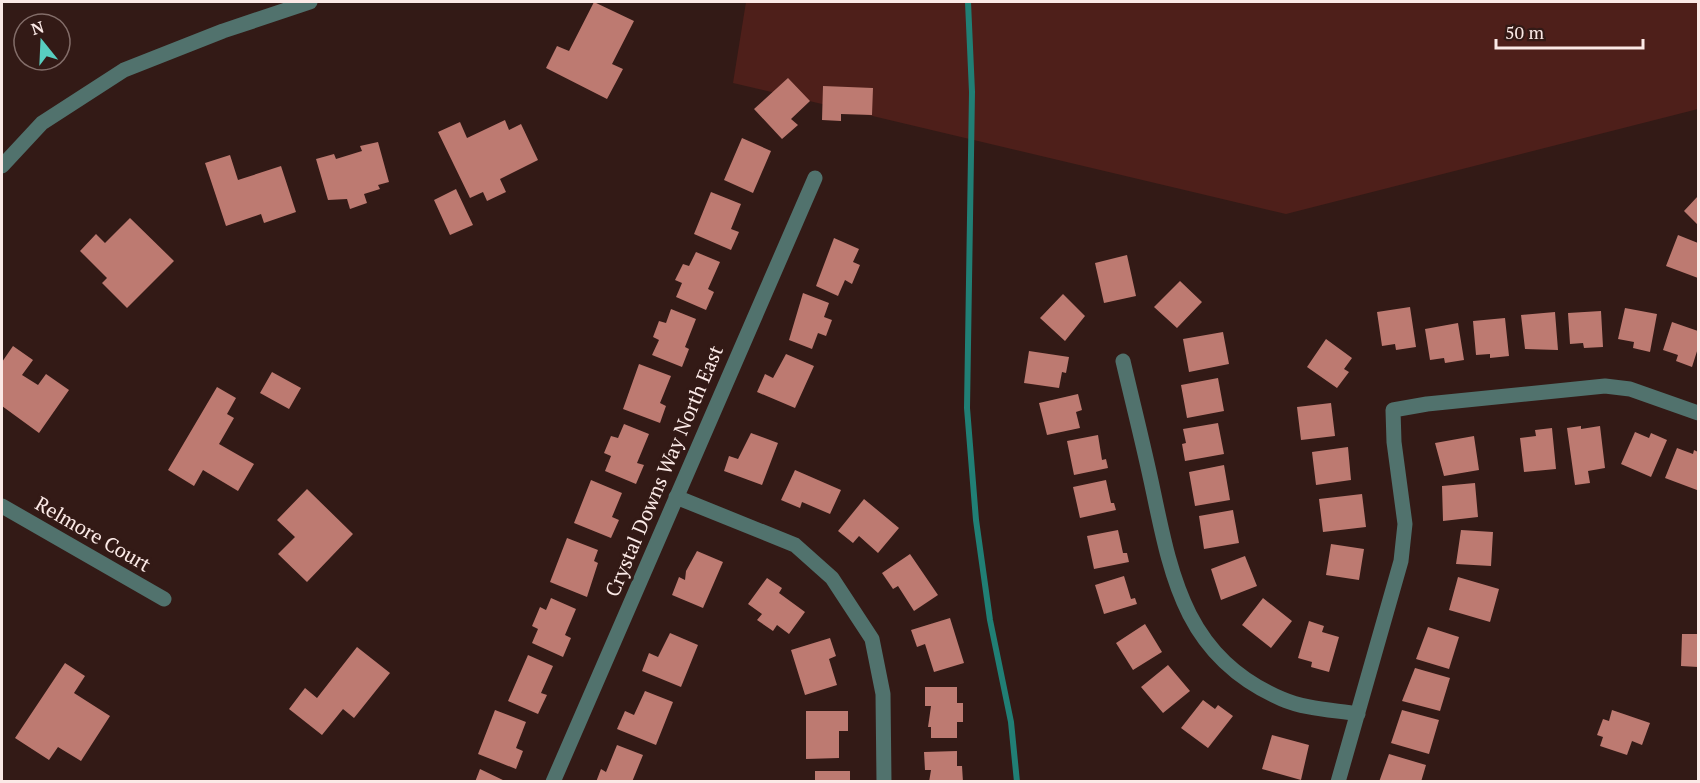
<svg xmlns="http://www.w3.org/2000/svg" width="1700" height="783" font-family="'PT Serif',serif">
	<rect width="100%" height="100%" fill="#331a16"/>
	<path fill="#4e1f1a" d="M 746,2 L 1698,2 L 1698,109 L 1286,214 L 733,83 Z"/>
	<g fill="none" stroke-linecap="round" stroke-linejoin="round">
		<path stroke="#217f75" stroke-width="6" d="M 968,2 L 972,92 L 967,408 L 976,520 L 990,620 L 1011,722 L 1017,782"/>
	</g>
	<path fill="#bd7a71" d="M 594,2 L 634,21 L 612,64 L 623,69 L 607,99 L 546,68 L 557,46 L 569,51 Z
		M 788,78 L 810,101 L 791,119 L 798,125 L 782,139 L 754,109 Z
		M 823,86 L 873,88 L 872,115 L 841,114 L 841,121 L 822,120 Z
		M 505,120 L 509,130 L 521,124 L 538,160 L 500,179 L 506,192 L 487,201 L 483,192 L 470,198 L 438,132 L 460,122 L 467,138 Z
		M 742,138 L 771,151 L 753,193 L 724,180 Z
		M 378,142 L 389,182 L 378,185 L 380,189 L 364,194 L 367,203 L 350,209 L 347,199 L 328,200 L 316,159 L 334,154 L 336,159 L 362,151 L 360,146 Z
		M 230,155 L 238,180 L 281,166 L 296,212 L 264,223 L 261,214 L 226,226 L 205,163 Z
		M 456,189 L 473,225 L 450,235 L 434,200 Z
		M 711,192 L 741,204 L 731,229 L 739,232 L 731,250 L 694,234 Z
		M 1698,196 L 1698,225 L 1684,211 Z
		M 130,218 L 174,261 L 127,308 L 102,283 L 107,278 L 80,251 L 96,234 L 105,243 Z
		M 1678,235 L 1698,243 L 1698,278 L 1666,266 Z
		M 834,238 L 859,249 L 853,262 L 860,265 L 852,284 L 845,280 L 838,296 L 816,286 Z
		M 696,252 L 720,262 L 708,289 L 714,292 L 706,310 L 676,297 L 682,283 L 675,280 L 683,264 L 689,266 Z
		M 1127,255 L 1136,296 L 1104,303 L 1095,263 Z
		M 1180,281 L 1202,302 L 1177,328 L 1154,307 Z
		M 803,293 L 829,303 L 824,317 L 832,320 L 826,336 L 818,333 L 812,349 L 789,340 Z
		M 1063,294 L 1085,316 L 1065,341 L 1040,318 Z
		M 1410,307 L 1416,347 L 1396,350 L 1395,344 L 1382,346 L 1377,312 Z
		M 1625,308 L 1657,314 L 1650,352 L 1633,348 L 1634,342 L 1618,339 Z
		M 671,309 L 696,319 L 685,347 L 689,349 L 682,367 L 652,355 L 659,340 L 653,337 L 659,321 L 666,323 Z
		M 1601,311 L 1603,347 L 1584,348 L 1583,343 L 1570,344 L 1568,313 Z
		M 1555,312 L 1558,350 L 1525,349 L 1521,315 Z
		M 1505,318 L 1509,356 L 1490,358 L 1490,354 L 1476,355 L 1473,321 Z
		M 1672,322 L 1698,331 L 1698,348 L 1692,367 L 1676,361 L 1678,355 L 1663,350 Z
		M 1458,323 L 1464,360 L 1445,363 L 1444,358 L 1430,360 L 1425,329 Z
		M 1223,332 L 1229,364 L 1189,372 L 1183,339 Z
		M 1326,339 L 1352,358 L 1344,369 L 1349,372 L 1337,388 L 1307,367 Z
		M 13,346 L 33,360 L 22,375 L 38,385 L 46,374 L 69,390 L 39,433 L 2,406 L 2,362 Z
		M 1029,351 L 1069,357 L 1066,373 L 1062,372 L 1059,388 L 1024,383 Z
		M 786,354 L 814,366 L 795,408 L 757,392 L 765,374 L 773,378 Z
		M 639,364 L 671,376 L 660,403 L 666,406 L 660,423 L 623,409 Z
		M 272,372 L 301,388 L 289,409 L 260,393 Z
		M 1218,378 L 1224,411 L 1187,418 L 1181,385 Z
		M 217,387 L 236,398 L 227,414 L 234,418 L 219,444 L 254,464 L 238,491 L 203,470 L 194,486 L 168,470 Z
		M 1078,394 L 1082,410 L 1076,412 L 1080,428 L 1047,435 L 1039,403 Z
		M 1331,403 L 1335,436 L 1301,440 L 1297,407 Z
		M 1218,423 L 1224,454 L 1185,461 L 1182,444 L 1186,443 L 1183,429 Z
		M 624,424 L 649,434 L 637,463 L 644,465 L 636,484 L 605,471 L 611,456 L 604,453 L 611,436 L 618,438 Z
		M 1581,426 L 1581,429 L 1600,426 L 1605,468 L 1588,471 L 1590,483 L 1575,485 L 1567,428 Z
		M 1552,428 L 1556,469 L 1524,472 L 1520,438 L 1536,436 L 1535,430 Z
		M 1635,432 L 1649,438 L 1651,433 L 1667,440 L 1651,477 L 1621,464 Z
		M 751,433 L 778,443 L 762,485 L 724,471 L 729,456 L 738,459 Z
		M 1098,435 L 1102,460 L 1106,459 L 1108,468 L 1074,475 L 1067,441 Z
		M 1474,436 L 1479,470 L 1444,476 L 1435,443 Z
		M 1348,447 L 1351,480 L 1316,485 L 1312,452 Z
		M 1677,448 L 1693,454 L 1694,450 L 1698,452 L 1697,490 L 1665,478 Z
		M 1224,465 L 1230,500 L 1195,506 L 1189,472 Z
		M 795,470 L 841,490 L 830,514 L 802,502 L 800,508 L 781,500 Z
		M 591,480 L 622,493 L 612,517 L 619,520 L 611,538 L 574,523 Z
		M 1106,480 L 1111,503 L 1114,503 L 1116,510 L 1080,518 L 1073,487 Z
		M 1475,483 L 1478,517 L 1443,521 L 1442,486 Z
		M 307,489 L 353,534 L 307,582 L 278,554 L 295,537 L 277,520 Z
		M 1362,494 L 1366,527 L 1323,532 L 1319,499 Z
		M 864,499 L 899,528 L 878,553 L 859,536 L 853,543 L 838,531 Z
		M 1233,510 L 1239,543 L 1204,549 L 1199,516 Z
		M 1118,530 L 1123,553 L 1127,553 L 1129,562 L 1094,569 L 1087,536 Z
		M 1461,530 L 1493,532 L 1491,566 L 1456,564 Z
		M 567,538 L 598,550 L 594,561 L 598,563 L 587,597 L 550,582 Z
		M 1331,544 L 1364,549 L 1359,580 L 1326,575 Z
		M 697,551 L 723,562 L 703,608 L 672,595 L 679,577 L 685,580 L 686,571 Z
		M 910,554 L 938,595 L 914,611 L 898,586 L 893,589 L 882,573 Z
		M 1245,556 L 1257,586 L 1221,600 L 1211,569 Z
		M 1124,576 L 1131,599 L 1135,598 L 1137,604 L 1104,614 L 1095,585 Z
		M 1458,577 L 1499,589 L 1490,622 L 1449,610 Z
		M 767,578 L 782,588 L 779,593 L 805,612 L 789,634 L 777,625 L 773,631 L 757,620 L 762,614 L 748,604 Z
		M 551,598 L 576,609 L 565,635 L 571,638 L 563,657 L 532,643 L 538,629 L 532,626 L 540,607 L 546,610 Z
		M 1263,598 L 1292,621 L 1271,648 L 1242,625 Z
		M 950,618 L 964,663 L 934,672 L 925,644 L 917,647 L 911,630 Z
		M 1309,621 L 1324,626 L 1322,632 L 1339,637 L 1329,672 L 1311,667 L 1312,662 L 1298,658 Z
		M 1145,624 L 1162,652 L 1133,670 L 1116,643 Z
		M 1428,627 L 1459,637 L 1449,669 L 1416,659 Z
		M 670,633 L 698,645 L 681,687 L 642,671 L 649,653 L 658,657 Z
		M 1682,634 L 1698,634 L 1698,667 L 1681,666 Z
		M 830,638 L 836,656 L 829,659 L 837,685 L 805,695 L 791,650 Z
		M 357,647 L 390,673 L 354,718 L 343,709 L 322,735 L 289,709 L 305,688 L 317,698 Z
		M 528,655 L 553,666 L 541,693 L 547,695 L 538,714 L 508,701 Z
		M 65,663 L 85,676 L 74,693 L 110,716 L 81,761 L 58,747 L 49,760 L 15,738 Z
		M 1168,665 L 1190,691 L 1163,713 L 1141,687 Z
		M 1415,668 L 1450,678 L 1440,711 L 1402,701 Z
		M 925,687 L 957,687 L 957,703 L 963,703 L 963,722 L 957,722 L 957,738 L 931,738 L 931,727 L 928,727 L 931,706 L 925,706 Z
		M 645,691 L 673,702 L 656,745 L 617,729 L 625,711 L 634,715 Z
		M 1203,700 L 1215,709 L 1218,705 L 1233,716 L 1208,748 L 1181,728 Z
		M 495,710 L 526,722 L 516,748 L 523,751 L 516,769 L 478,754 Z
		M 1402,710 L 1439,720 L 1429,754 L 1391,743 Z
		M 1612,710 L 1650,723 L 1642,745 L 1632,741 L 1627,755 L 1600,746 L 1603,737 L 1597,735 L 1603,719 L 1609,721 Z
		M 806,711 L 848,711 L 848,731 L 839,731 L 839,758 L 806,759 Z
		M 1272,735 L 1309,745 L 1301,780 L 1262,769 Z
		M 617,745 L 643,755 L 632,782 L 596,782 L 601,769 L 606,772 Z
		M 957,751 L 957,766 L 962,766 L 963,782 L 929,782 L 931,770 L 925,770 L 924,752 Z
		M 1389,754 L 1426,765 L 1421,782 L 1379,782 Z
		M 480,769 L 507,782 L 475,782 Z
		M 815,771 L 850,771 L 850,782 L 815,782 Z"/>
	<g fill="none" stroke-linecap="round" stroke-linejoin="round">
		<path stroke="#51726d" stroke-width="15" d="M 2,166 L 42,123 L 124,70 L 223,31 L 310,2
			M 1123,361 C 1133,404 1144,447 1153,490 C 1172,581 1187,658 1282,699 C 1305,709 1334,710 1358,714
			M 676,497 L 795,545 L 832,578 L 872,639 L 883,694 L 884,782
			M 2,506 L 164,599
			M 553,782 L 815,178
			M 1338,782 L 1401,561 L 1405,524 L 1394,442 L 1393,410 L 1427,404 L 1605,386 L 1630,389 L 1698,413"/>
	</g>
	<g text-anchor="middle" stroke-width="6" stroke-linejoin="round" paint-order="stroke">
		<g font-size="20" fill="#fbe9e6" stroke="#331a16">
			<text transform="translate(664 471) rotate(-67)" y="7">Crystal Downs Way North East</text>
			<text transform="translate(93 534) rotate(30)" y="7">Relmore Court</text>
		</g>
	</g>
	<rect width="1700" height="783" fill="none" stroke="#fbe9e6" stroke-width="6"/>
	<g transform="translate(42 42) rotate(342)"><circle r="28" fill="#331a16" stroke="#836d69" stroke-width="1.5"/>
	<path d="M0-4.5L10 22L0 15L-10 22Z" fill="#58cec0"/>
	<text y="-9" font-size="16" font-weight="bold" text-anchor="middle" fill="#fbe9e6">N</text>
	</g>
	<path d="M1496 39v9h147v-9" fill="none" stroke="#fbe9e6" stroke-width="3"/>
	<text x="1505" y="39" font-size="18" fill="#fbe9e6" stroke="#331a16" stroke-width="4.5" paint-order="stroke">50 m</text>
</svg>
